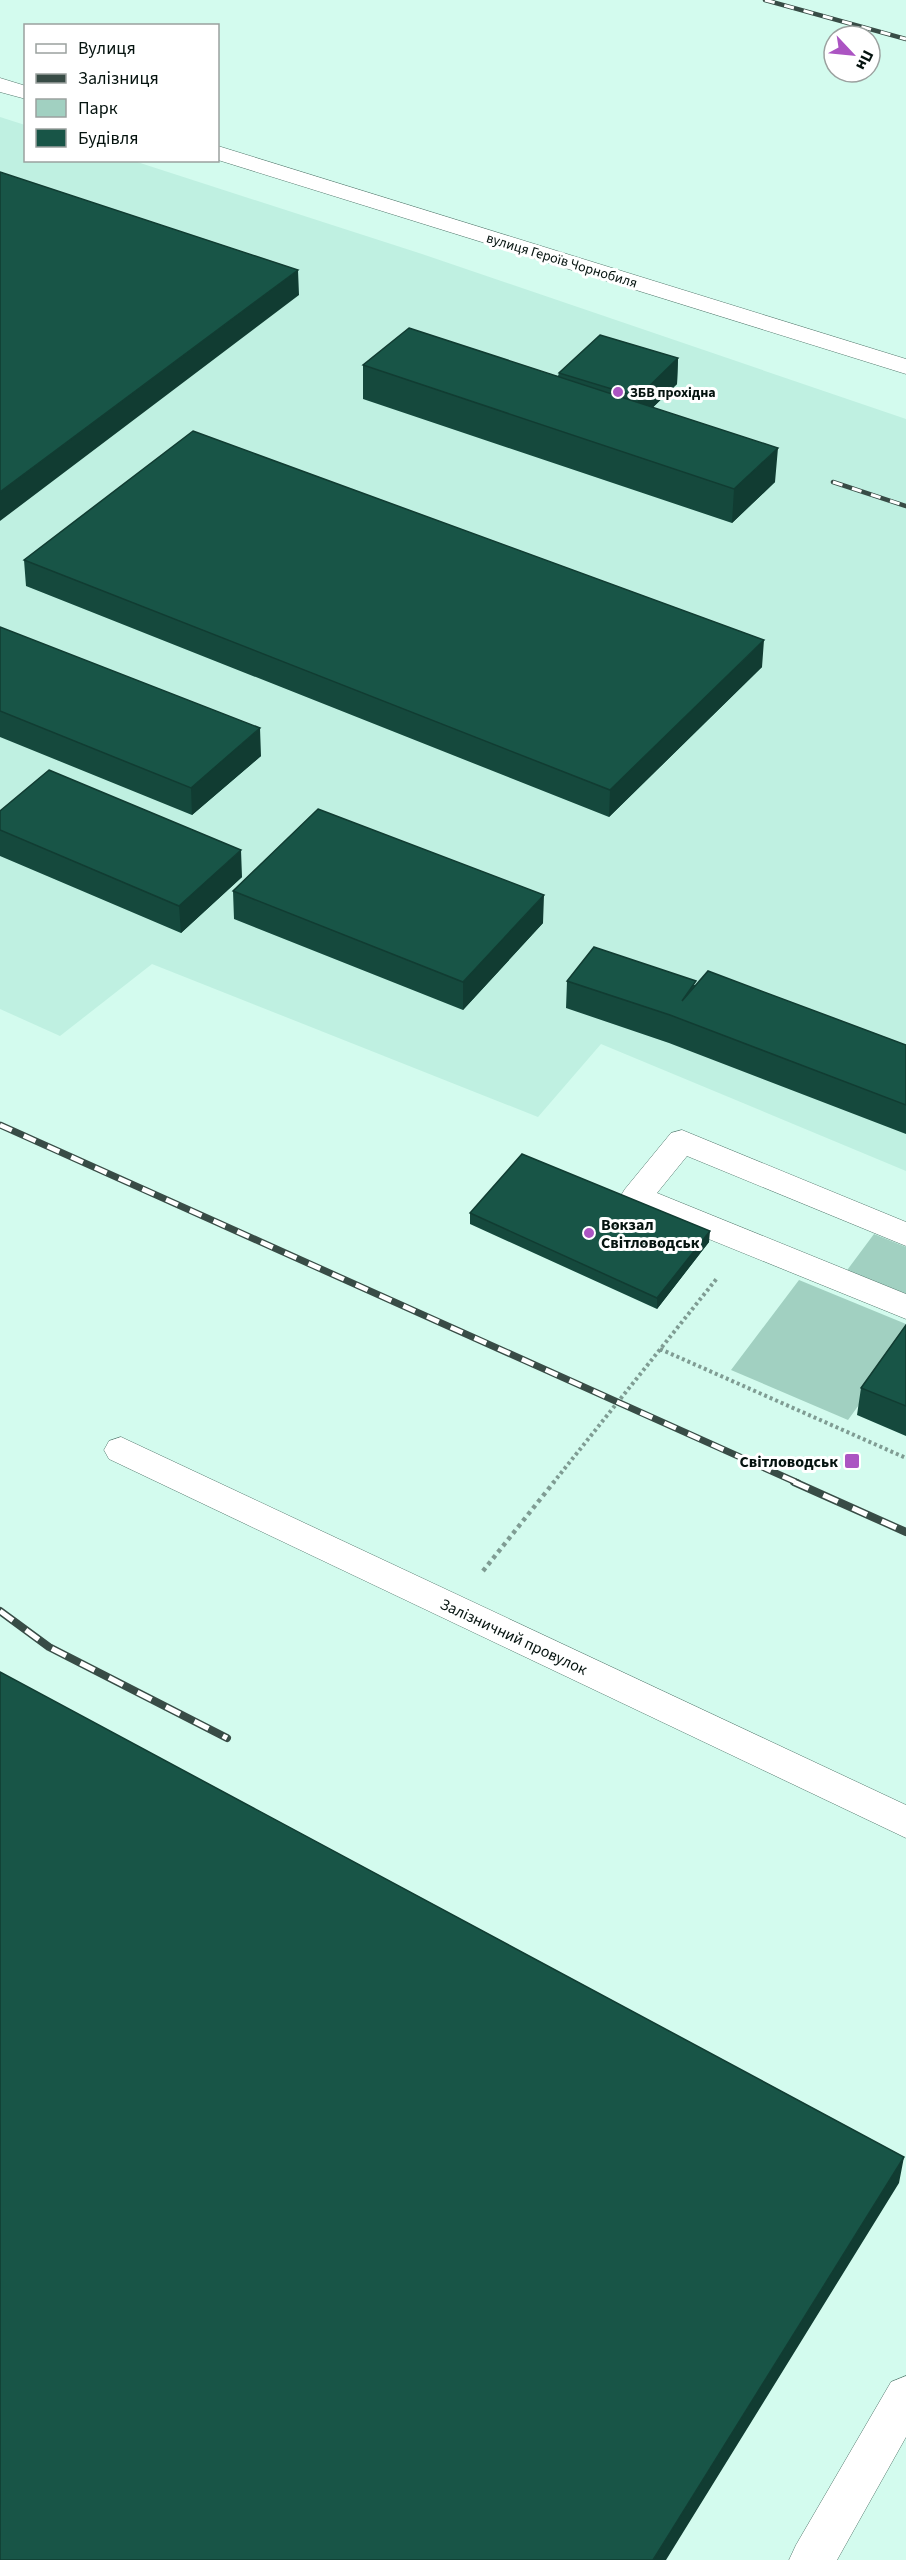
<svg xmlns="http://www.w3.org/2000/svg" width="906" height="2560" font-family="'Source Sans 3',sans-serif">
	<rect width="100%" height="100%" fill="#d3fbee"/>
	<path fill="#bff0e1" d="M 0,117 L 25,125 L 26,160 L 134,161 L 422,254 L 906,419 L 906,1171 L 601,1044 L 538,1117 L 152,964 L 60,1036 L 0,1009 Z"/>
	<path fill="#a1d0c1" d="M 874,1234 L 906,1247 L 906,1298 L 845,1273 Z
		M 799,1280 L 906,1324 L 906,1340 L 848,1420 L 731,1370 Z"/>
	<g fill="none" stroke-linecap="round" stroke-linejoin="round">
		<g stroke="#55796e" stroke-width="1">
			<path id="minor" d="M 682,1130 L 906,1222 L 906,1246 L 687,1156 L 657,1193 L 906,1294 L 906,1319 L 625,1205 L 620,1197 L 625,1189 L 671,1133 Z
				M 121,1437 L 906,1805 L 906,1838 L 109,1459 L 104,1450 L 109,1441 Z
				M 906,2376 L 906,2437 L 837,2560 L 789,2560 L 796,2545 L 891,2382 Z"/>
		</g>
		<g stroke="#55796e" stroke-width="1">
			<path id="major" d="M 0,78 L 26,86 L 26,99 L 0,92 Z
				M 218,146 L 906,359 L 906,374 L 218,160 Z"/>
		</g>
		<path stroke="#7f9c93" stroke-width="4" stroke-dasharray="3 3" stroke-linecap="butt" d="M 660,1349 L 906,1458
			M 553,1483 L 718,1277"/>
		<path stroke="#7f9c93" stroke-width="4.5" stroke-dasharray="4 4" stroke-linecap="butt" d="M 483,1571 L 554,1482"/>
		<use href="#minor" fill="#fff" fill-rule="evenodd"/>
		<use href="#major" fill="#fff" fill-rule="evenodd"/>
		<g stroke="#384c46" stroke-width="4.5">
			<path id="rail-far2" d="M 765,0 L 906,39
				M 833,482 L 906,506"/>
		</g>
		<g stroke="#384c46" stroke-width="7">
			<path id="rail-far1" d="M 0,1125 L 798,1483"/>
		</g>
		<g stroke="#384c46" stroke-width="8">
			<path id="rail" d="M 794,1482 L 906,1532
				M 0,1611 L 49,1647 L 227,1738"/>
		</g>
		<use href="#rail-far2" stroke="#fff" stroke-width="3" stroke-dasharray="10" stroke-linecap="butt"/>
		<use href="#rail-far1" stroke="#fff" stroke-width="4.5" stroke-dasharray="13" stroke-linecap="butt"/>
		<use href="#rail" stroke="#fff" stroke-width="5" stroke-dasharray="16" stroke-linecap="butt"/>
	</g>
	<path fill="#15493d" d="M 678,358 L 677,384 L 653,407 L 775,482 L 732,523 L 363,399 L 363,365 L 558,376 L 559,373 Z
		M 24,560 L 762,667 L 609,817 L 26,586 Z
		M 0,627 L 261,756 L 192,815 L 0,737 Z
		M 0,811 L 242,877 L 181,933 L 0,856 Z
		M 233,891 L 543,923 L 463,1010 L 234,919 Z
		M 567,981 L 696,985 L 906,1045 L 906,1134 L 669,1043 L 566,1008 Z
		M 470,1213 L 709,1242 L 657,1309 L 470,1224 Z
		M 906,1325 L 906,1436 L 857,1415 L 861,1388 Z"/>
	<path fill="#113c32" d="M 298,270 L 299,295 L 0,521 L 0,492 Z
		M 678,358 L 677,384 L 637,423 L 638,397 Z
		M 778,448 L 775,482 L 732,523 L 734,489 Z
		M 764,640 L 762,667 L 609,817 L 610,790 Z
		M 260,728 L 261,756 L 192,815 L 191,788 Z
		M 241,850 L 242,877 L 181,933 L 179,906 Z
		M 544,895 L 543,923 L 463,1010 L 463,982 Z
		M 710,1231 L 709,1242 L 657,1309 L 657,1298 Z
		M 904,2157 L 899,2183 L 666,2560 L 653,2560 Z"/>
	<path fill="#185547" stroke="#113c32" stroke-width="1.5" d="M 0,172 L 298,270 L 0,492 Z
		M 409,328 L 778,448 L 734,489 L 363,365 Z
		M 600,335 L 678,358 L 638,397 L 559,373 Z
		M 193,431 L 764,640 L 610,790 L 24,560 Z
		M 0,627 L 260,728 L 191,788 L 0,711 Z
		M 49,770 L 241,850 L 179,906 L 0,830 L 0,811 Z
		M 318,809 L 544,895 L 463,982 L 233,891 Z
		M 594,947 L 696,981 L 682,1001 L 708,971 L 906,1045 L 906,1105 L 670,1015 L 567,981 Z
		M 522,1154 L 710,1231 L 657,1298 L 470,1213 Z
		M 906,1325 L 906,1406 L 861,1388 Z
		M 0,1672 L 904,2157 L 653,2560 L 0,2560 Z"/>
	<g fill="#ab54c2" stroke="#fff" stroke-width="2">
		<circle cx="618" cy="392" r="6"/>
		<circle cx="589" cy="1233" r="6"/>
		<rect x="844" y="1453" width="16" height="16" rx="3"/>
	</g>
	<g text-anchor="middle" stroke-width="6" stroke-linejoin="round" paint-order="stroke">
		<g font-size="14" fill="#05130f" stroke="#fff">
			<text transform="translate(562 260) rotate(17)" y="5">вулиця Героїв Чорнобиля</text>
		</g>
		<g font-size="14" font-weight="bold" fill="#05130f" stroke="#fff" text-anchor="start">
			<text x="630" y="397">ЗБВ прохідна</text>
		</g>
		<g font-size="16" font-weight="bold" fill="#05130f" stroke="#fff" text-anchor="start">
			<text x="601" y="1230">Вокзал<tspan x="601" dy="18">Світловодськ</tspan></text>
			<text x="838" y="1467" text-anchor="end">Світловодськ</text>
		</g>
		<g font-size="16" fill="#05130f" stroke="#fff">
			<text transform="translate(514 1636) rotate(25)" y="6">Залізничний провулок</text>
		</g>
	</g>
	<rect x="24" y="24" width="195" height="138" fill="#ffffff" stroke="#9ba19f" stroke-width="1.5"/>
	<rect x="36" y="44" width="30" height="9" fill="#ffffff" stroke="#9ba19f" stroke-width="1.5"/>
	<text x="78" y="54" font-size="18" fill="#05130f">Вулиця</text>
	<rect x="36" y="74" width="30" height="9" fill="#384c46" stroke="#9ba19f" stroke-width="1.5"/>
	<text x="78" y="84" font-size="18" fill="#05130f">Залізниця</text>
	<rect x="36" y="99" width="30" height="18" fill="#a1d0c1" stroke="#9ba19f" stroke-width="1.5"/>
	<text x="78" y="114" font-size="18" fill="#05130f">Парк</text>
	<rect x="36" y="129" width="30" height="18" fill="#185547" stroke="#9ba19f" stroke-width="1.5"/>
	<text x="78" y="144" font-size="18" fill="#05130f">Будівля</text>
	<g transform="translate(852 54) rotate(116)"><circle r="28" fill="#ffffff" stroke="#9ba19f" stroke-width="1.5"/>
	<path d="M0-4.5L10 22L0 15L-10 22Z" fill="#ab54c2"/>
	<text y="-9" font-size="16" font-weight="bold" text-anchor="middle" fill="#05130f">Пн</text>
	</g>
</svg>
